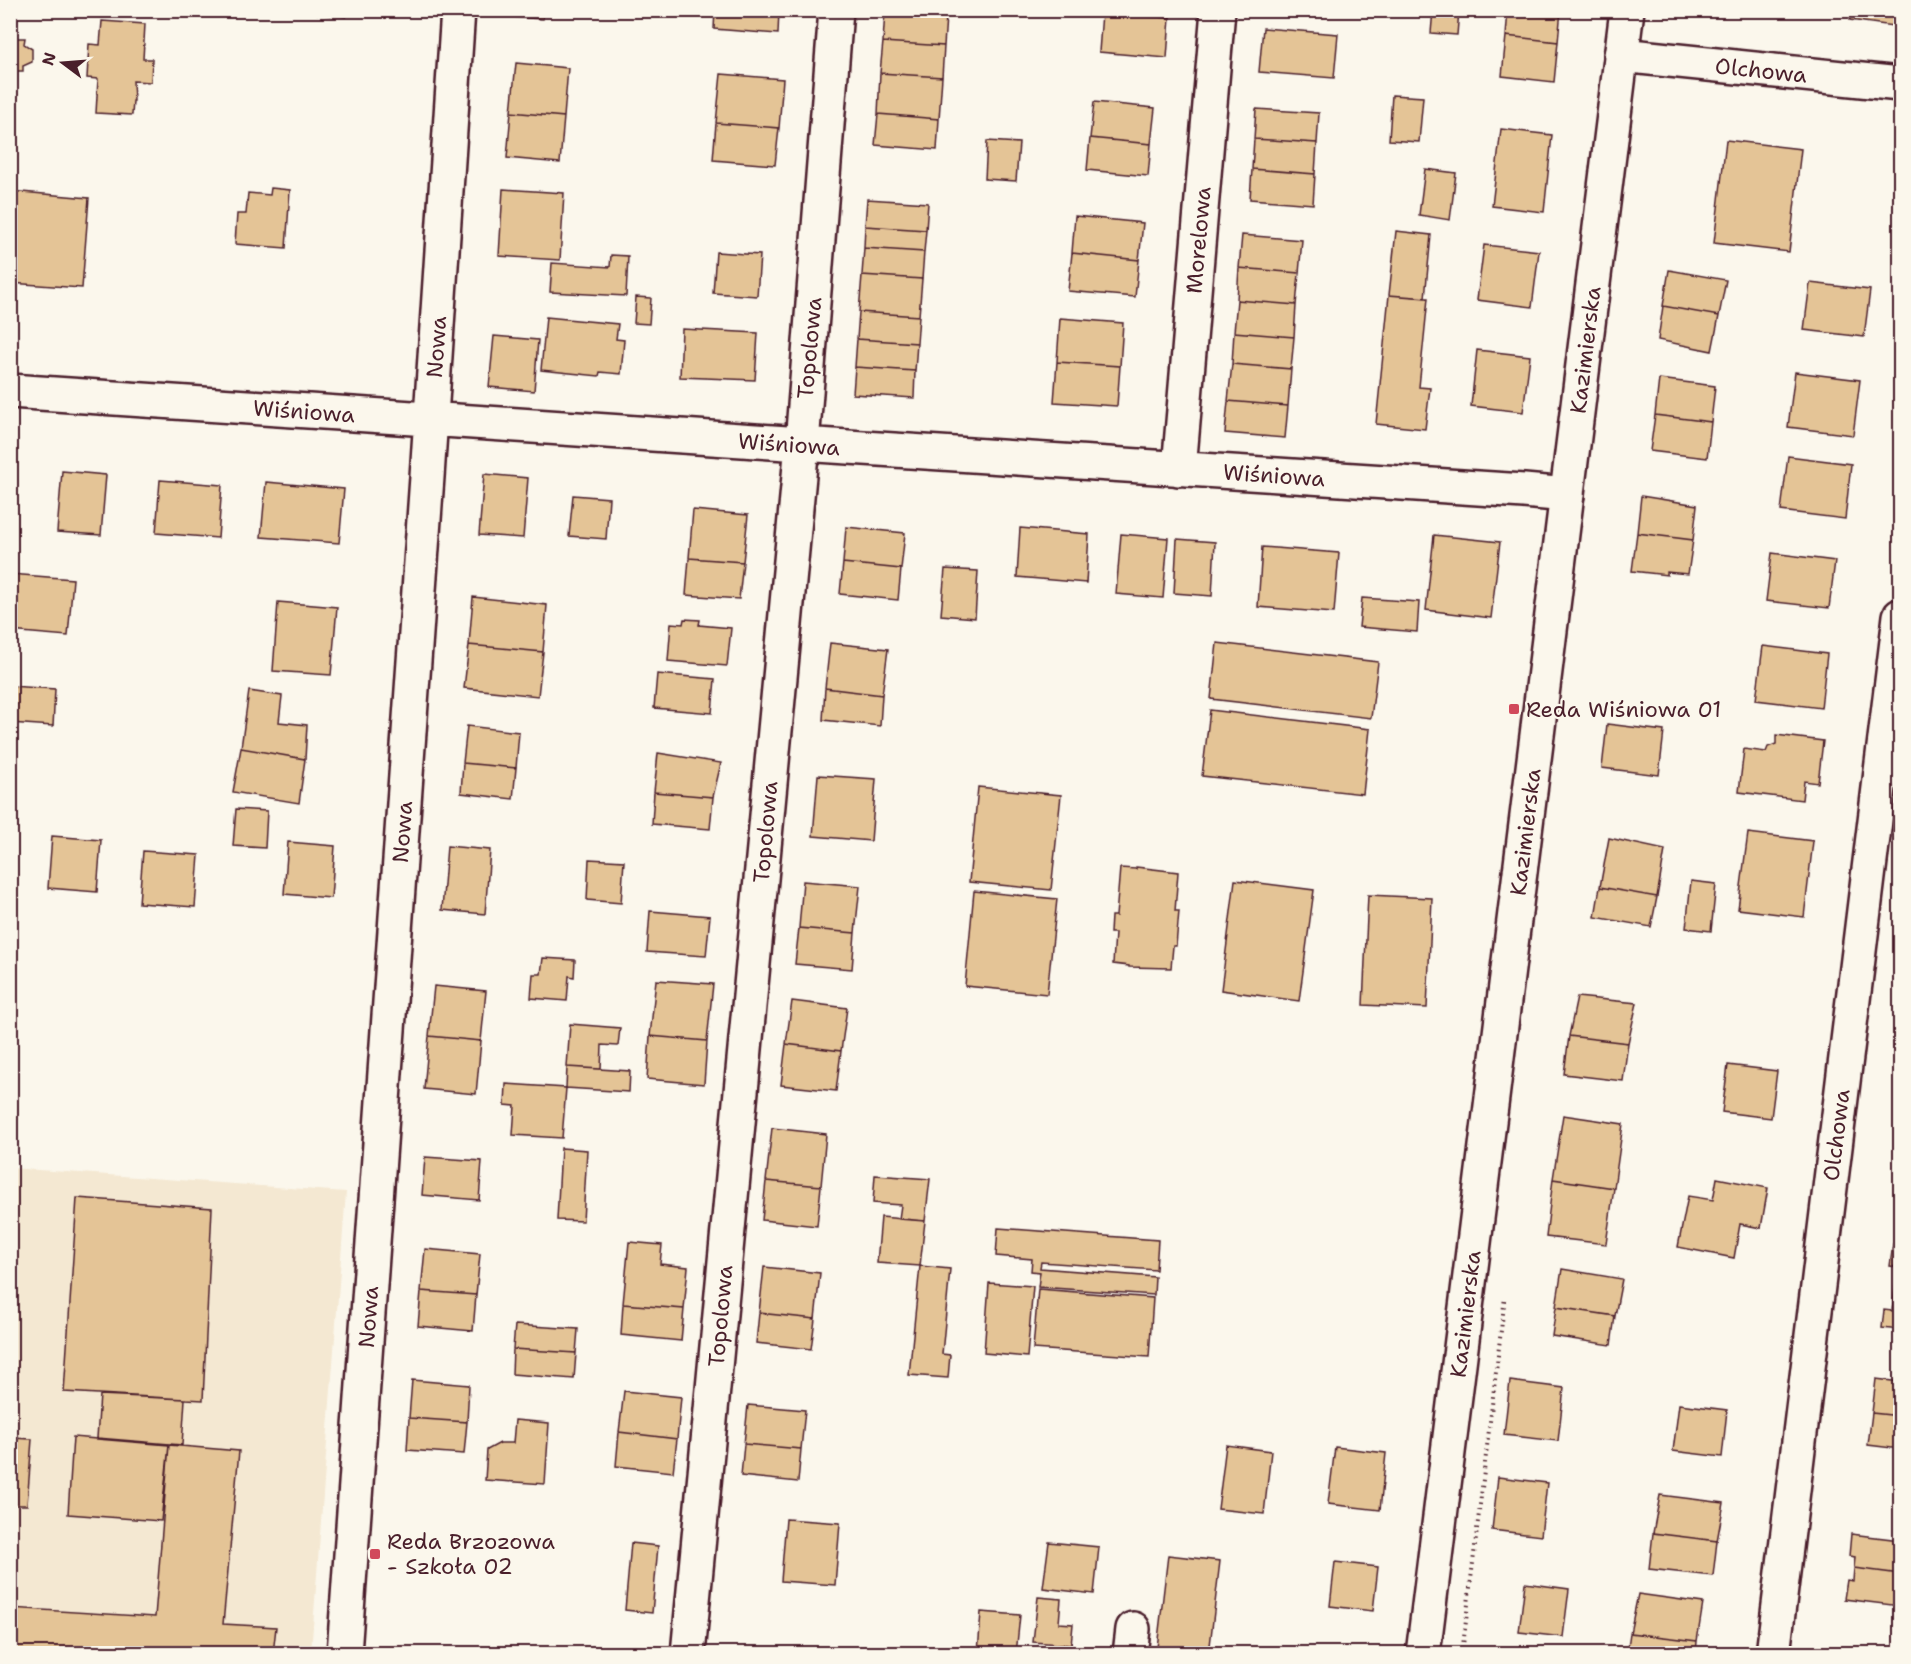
<svg xmlns="http://www.w3.org/2000/svg" width="1911" height="1664" font-family="'Shantell Sans',sans-serif">
	<rect width="100%" height="100%" fill="#fbf7ec"/>
	<filter id="ink" filterUnits="userSpaceOnUse"><feTurbulence type="fractalNoise" baseFrequency=".0167" numOctaves="2"/><feDisplacementMap in="SourceGraphic" scale="12" xChannelSelector="R" yChannelSelector="G"/><feConvolveMatrix kernelMatrix="1 2 1 2 8 2 1 2 1" color-interpolation-filters="sRGB"/></filter>
	<g filter="url(#ink)">
		<path fill="#f4e8d2" d="M 10,1168 L 346,1192 L 311,1653 L 11,1653 Z"/>
		<path fill="#e4c496" stroke="#4a1f2b" stroke-width="1.5" d="M 289,10 L 347,10 L 346,17 Z
			M 511,10 L 544,10 L 543,19 L 511,17 Z
			M 715,10 L 779,10 L 778,34 L 714,29 Z
			M 885,10 L 947,10 L 946,16 Z
			M 1102,10 L 1171,10 L 1170,18 L 1102,13 Z
			M 1433,10 L 1459,10 L 1457,35 L 1431,33 Z
			M 1508,10 L 1561,10 L 1558,42 L 1506,36 Z
			M 1852,10 L 1900,10 L 1900,27 L 1850,20 Z
			M 885,11 L 946,16 L 944,46 L 883,42 Z
			M 1102,13 L 1170,18 L 1167,58 L 1099,52 Z
			M 10,20 L 16,20 L 15,38 L 25,38 L 24,44 L 32,49 L 32,62 L 23,66 L 23,71 L 17,71 L 16,89 L 10,89 Z
			M 102,21 L 145,24 L 143,59 L 152,59 L 151,82 L 133,81 L 134,101 L 133,101 L 132,115 L 96,113 L 98,79 L 87,78 L 89,44 L 100,45 Z
			M 1263,28 L 1338,34 L 1334,78 L 1259,72 Z
			M 1506,36 L 1558,42 L 1554,82 L 1502,76 Z
			M 883,42 L 944,46 L 942,77 L 880,73 Z
			M 516,63 L 568,68 L 564,117 L 511,112 Z
			M 880,73 L 942,77 L 939,119 L 878,114 Z
			M 721,74 L 783,79 L 779,128 L 716,123 Z
			M 1392,95 L 1423,97 L 1419,142 L 1389,140 Z
			M 1094,102 L 1155,108 L 1151,144 L 1090,138 Z
			M 1256,109 L 1319,113 L 1317,143 L 1254,139 Z
			M 511,112 L 564,117 L 560,163 L 507,158 Z
			M 878,114 L 939,119 L 937,150 L 875,145 Z
			M 716,123 L 779,128 L 775,165 L 713,160 Z
			M 1501,129 L 1552,135 L 1544,212 L 1492,206 Z
			M 1090,138 L 1151,144 L 1148,176 L 1087,170 Z
			M 1254,139 L 1317,143 L 1315,174 L 1252,169 Z
			M 1726,140 L 1801,149 L 1789,252 L 1714,243 Z
			M 987,141 L 1019,143 L 1016,181 L 985,179 Z
			M 1252,169 L 1315,174 L 1313,204 L 1250,199 Z
			M 1425,169 L 1456,173 L 1450,220 L 1419,215 Z
			M 271,188 L 290,190 L 286,248 L 235,244 L 237,214 L 246,214 L 248,193 L 270,195 Z
			M 503,189 L 564,193 L 560,260 L 499,256 Z
			M 10,191 L 89,198 L 82,288 L 10,283 Z
			M 867,199 L 928,203 L 926,230 L 865,226 Z
			M 1075,216 L 1143,223 L 1139,260 L 1072,253 Z
			M 865,226 L 926,230 L 924,252 L 864,248 Z
			M 1396,231 L 1431,235 L 1425,298 L 1389,295 Z
			M 1242,235 L 1302,240 L 1299,273 L 1239,268 Z
			M 1484,245 L 1539,251 L 1532,307 L 1477,300 Z
			M 864,248 L 924,252 L 922,279 L 862,275 Z
			M 716,252 L 760,255 L 757,296 L 713,293 Z
			M 1072,253 L 1139,260 L 1135,297 L 1068,291 Z
			M 611,255 L 628,256 L 626,296 L 550,292 L 552,263 L 610,267 Z
			M 1239,268 L 1299,273 L 1296,305 L 1237,300 Z
			M 1669,270 L 1726,280 L 1719,316 L 1663,306 Z
			M 862,275 L 922,279 L 919,316 L 859,312 Z
			M 1810,283 L 1870,290 L 1864,337 L 1804,330 Z
			M 1389,295 L 1428,298 L 1419,387 L 1430,388 L 1425,429 L 1376,424 Z
			M 636,297 L 651,298 L 649,324 L 634,323 Z
			M 1237,300 L 1296,305 L 1294,337 L 1234,332 Z
			M 1663,306 L 1719,316 L 1712,351 L 1658,340 Z
			M 859,312 L 919,316 L 917,343 L 857,339 Z
			M 546,317 L 618,324 L 616,339 L 624,340 L 621,374 L 600,372 L 599,376 L 541,370 Z
			M 1060,318 L 1123,323 L 1120,366 L 1057,362 Z
			M 682,329 L 758,333 L 755,380 L 680,377 Z
			M 1234,332 L 1294,337 L 1291,369 L 1232,364 Z
			M 494,336 L 538,340 L 534,391 L 489,387 Z
			M 857,339 L 917,343 L 915,371 L 855,367 Z
			M 1477,350 L 1530,356 L 1523,412 L 1471,406 Z
			M 1057,362 L 1120,366 L 1117,406 L 1054,402 Z
			M 1232,364 L 1291,369 L 1288,406 L 1228,401 Z
			M 855,367 L 915,371 L 914,398 L 853,394 Z
			M 1795,372 L 1860,380 L 1853,435 L 1788,427 Z
			M 1659,379 L 1715,386 L 1711,422 L 1655,415 Z
			M 1228,401 L 1288,406 L 1285,438 L 1225,433 Z
			M 1655,415 L 1711,422 L 1707,458 L 1650,451 Z
			M 1788,456 L 1851,464 L 1845,519 L 1781,511 Z
			M 62,471 L 106,475 L 101,535 L 57,532 Z
			M 484,474 L 528,478 L 523,538 L 479,535 Z
			M 160,480 L 222,485 L 218,538 L 156,533 Z
			M 266,482 L 344,489 L 339,543 L 261,537 Z
			M 573,495 L 609,498 L 606,539 L 569,536 Z
			M 1641,496 L 1697,505 L 1693,540 L 1637,533 Z
			M 693,510 L 748,515 L 743,562 L 689,558 Z
			M 846,527 L 905,533 L 901,569 L 843,563 Z
			M 1020,528 L 1089,534 L 1086,583 L 1017,577 Z
			M 1637,533 L 1693,540 L 1688,574 L 1667,572 L 1667,575 L 1632,571 Z
			M 1121,534 L 1168,538 L 1163,598 L 1116,594 Z
			M 1434,535 L 1500,542 L 1491,618 L 1426,610 Z
			M 1177,539 L 1215,542 L 1212,596 L 1174,593 Z
			M 1262,547 L 1339,553 L 1334,613 L 1258,607 Z
			M 1772,553 L 1835,561 L 1829,608 L 1766,601 Z
			M 689,558 L 743,562 L 739,599 L 686,595 Z
			M 843,563 L 901,569 L 898,600 L 840,594 Z
			M 945,569 L 978,571 L 975,618 L 941,615 Z
			M 10,574 L 73,579 L 68,636 L 10,631 Z
			M 473,597 L 547,605 L 543,652 L 469,645 Z
			M 1362,598 L 1419,602 L 1417,632 L 1359,627 Z
			M 278,602 L 337,607 L 331,675 L 273,671 Z
			M 684,619 L 700,620 L 699,625 L 731,628 L 727,666 L 668,661 L 671,623 L 683,624 Z
			M 830,643 L 888,649 L 882,695 L 825,688 Z
			M 1217,643 L 1378,662 L 1371,718 L 1211,699 Z
			M 469,645 L 543,652 L 538,696 L 464,688 Z
			M 1763,646 L 1827,654 L 1821,708 L 1756,700 Z
			M 657,674 L 715,679 L 712,713 L 654,708 Z
			M 10,686 L 55,689 L 53,726 L 10,723 Z
			M 825,688 L 882,695 L 880,726 L 823,720 Z
			M 249,691 L 282,696 L 279,722 L 307,725 L 305,759 L 241,748 Z
			M 1210,710 L 1370,729 L 1363,794 L 1202,776 Z
			M 1607,724 L 1664,731 L 1659,775 L 1602,768 Z
			M 467,726 L 519,732 L 516,768 L 463,763 Z
			M 1776,735 L 1823,741 L 1818,783 L 1804,781 L 1802,800 L 1739,792 L 1744,749 L 1766,752 L 1768,747 L 1776,744 Z
			M 241,748 L 305,759 L 299,803 L 233,792 Z
			M 658,753 L 721,763 L 713,797 L 654,792 Z
			M 463,763 L 516,768 L 513,799 L 461,793 Z
			M 818,775 L 876,779 L 871,841 L 813,836 Z
			M 978,787 L 1061,795 L 1051,890 L 969,882 Z
			M 654,792 L 713,797 L 710,829 L 652,824 Z
			M 236,809 L 267,811 L 265,848 L 233,846 Z
			M 1748,833 L 1813,841 L 1804,917 L 1738,909 Z
			M 52,836 L 101,840 L 97,892 L 48,888 Z
			M 1609,838 L 1665,850 L 1657,897 L 1600,887 Z
			M 288,842 L 335,846 L 331,898 L 284,894 Z
			M 447,846 L 490,850 L 485,914 L 442,910 Z
			M 143,851 L 199,855 L 195,907 L 139,903 Z
			M 589,859 L 624,861 L 621,903 L 587,900 Z
			M 1136,867 L 1178,872 L 1175,911 L 1179,911 L 1176,946 L 1173,946 L 1171,968 L 1129,967 L 1129,966 L 1113,964 L 1115,933 L 1110,933 L 1111,916 L 1116,916 L 1120,868 L 1136,869 Z
			M 1235,880 L 1314,890 L 1299,1001 L 1221,990 Z
			M 803,881 L 860,886 L 855,933 L 799,928 Z
			M 1691,881 L 1716,884 L 1711,931 L 1686,928 Z
			M 1600,887 L 1657,897 L 1651,927 L 1595,917 Z
			M 974,891 L 1057,899 L 1047,994 L 965,986 Z
			M 1368,895 L 1432,898 L 1427,1008 L 1363,1005 Z
			M 650,911 L 710,916 L 706,956 L 647,952 Z
			M 799,928 L 855,933 L 852,969 L 795,964 Z
			M 543,958 L 575,960 L 574,977 L 569,976 L 567,1001 L 531,998 L 533,974 L 541,974 Z
			M 656,980 L 713,984 L 707,1041 L 650,1036 Z
			M 434,986 L 486,991 L 481,1041 L 429,1036 Z
			M 1577,997 L 1637,1003 L 1628,1043 L 1569,1036 Z
			M 792,1001 L 847,1008 L 841,1051 L 786,1044 Z
			M 570,1024 L 620,1028 L 618,1046 L 602,1045 L 601,1069 L 567,1067 Z
			M 429,1036 L 481,1041 L 476,1094 L 424,1089 Z
			M 650,1036 L 707,1041 L 704,1084 L 647,1079 Z
			M 1569,1036 L 1628,1043 L 1623,1081 L 1564,1074 Z
			M 786,1044 L 841,1051 L 836,1091 L 781,1085 Z
			M 1728,1065 L 1777,1071 L 1771,1118 L 1722,1112 Z
			M 567,1067 L 630,1071 L 629,1092 L 566,1088 Z
			M 506,1084 L 566,1088 L 562,1138 L 513,1135 L 515,1106 L 505,1105 Z
			M 1563,1115 L 1623,1124 L 1614,1188 L 1553,1179 Z
			M 772,1128 L 826,1134 L 821,1186 L 766,1181 Z
			M 561,1148 L 587,1150 L 583,1221 L 557,1220 Z
			M 425,1157 L 482,1161 L 479,1200 L 422,1195 Z
			M 875,1175 L 930,1179 L 925,1221 L 899,1219 L 901,1205 L 873,1203 Z
			M 1717,1178 L 1768,1188 L 1761,1228 L 1740,1224 L 1734,1258 L 1678,1247 L 1688,1196 L 1713,1200 Z
			M 1553,1179 L 1614,1188 L 1606,1244 L 1546,1237 Z
			M 766,1181 L 821,1186 L 817,1226 L 762,1220 Z
			M 77,1198 L 212,1208 L 203,1400 L 64,1392 Z
			M 881,1217 L 925,1221 L 920,1266 L 877,1263 Z
			M 998,1228 L 1158,1240 L 1156,1270 L 1041,1262 L 1040,1268 L 1155,1277 L 1154,1295 L 1038,1287 L 1040,1272 L 1031,1271 L 1032,1259 L 996,1256 Z
			M 629,1242 L 662,1245 L 660,1264 L 688,1267 L 684,1309 L 623,1304 Z
			M 1893,1244 L 1900,1245 L 1900,1289 L 1895,1288 L 1898,1267 L 1890,1266 Z
			M 425,1249 L 480,1254 L 476,1295 L 421,1291 Z
			M 920,1266 L 950,1269 L 942,1354 L 950,1355 L 948,1378 L 909,1375 Z
			M 764,1267 L 820,1273 L 815,1319 L 759,1313 Z
			M 1562,1269 L 1622,1279 L 1615,1316 L 1556,1307 Z
			M 989,1283 L 1033,1286 L 1027,1357 L 984,1353 Z
			M 1895,1288 L 1900,1289 L 1900,1330 L 1882,1328 L 1884,1310 L 1892,1311 Z
			M 1038,1289 L 1153,1298 L 1149,1357 L 1033,1349 Z
			M 421,1291 L 476,1295 L 473,1331 L 418,1326 Z
			M 623,1304 L 684,1309 L 681,1341 L 621,1335 Z
			M 1556,1307 L 1615,1316 L 1611,1345 L 1552,1336 Z
			M 759,1313 L 815,1319 L 811,1349 L 756,1343 Z
			M 515,1325 L 578,1329 L 576,1353 L 513,1349 Z
			M 513,1349 L 576,1353 L 574,1379 L 512,1374 Z
			M 1876,1379 L 1900,1382 L 1900,1416 L 1872,1413 Z
			M 412,1380 L 469,1385 L 467,1422 L 409,1418 Z
			M 1510,1381 L 1564,1388 L 1558,1441 L 1504,1435 Z
			M 624,1391 L 681,1397 L 677,1439 L 619,1432 Z
			M 100,1395 L 185,1399 L 182,1445 L 97,1438 Z
			M 1679,1404 L 1727,1410 L 1722,1457 L 1673,1451 Z
			M 748,1405 L 805,1410 L 801,1449 L 744,1444 Z
			M 1872,1413 L 1900,1416 L 1900,1449 L 1868,1445 Z
			M 409,1418 L 467,1422 L 464,1454 L 407,1450 Z
			M 515,1420 L 549,1423 L 545,1484 L 485,1480 L 487,1450 L 500,1443 L 513,1443 Z
			M 619,1432 L 677,1439 L 673,1472 L 616,1466 Z
			M 73,1437 L 169,1445 L 161,1521 L 68,1514 Z
			M 10,1438 L 32,1439 L 27,1505 L 10,1505 Z
			M 744,1444 L 801,1449 L 798,1482 L 741,1476 Z
			M 169,1445 L 239,1451 L 223,1624 L 276,1627 L 273,1654 L 10,1654 L 10,1608 L 155,1617 Z
			M 1226,1445 L 1271,1451 L 1264,1514 L 1218,1509 Z
			M 1335,1447 L 1386,1453 L 1380,1510 L 1328,1504 Z
			M 1498,1477 L 1547,1483 L 1541,1536 L 1492,1530 Z
			M 1660,1495 L 1724,1503 L 1717,1541 L 1653,1533 Z
			M 786,1519 L 840,1523 L 835,1585 L 781,1581 Z
			M 1653,1533 L 1717,1541 L 1713,1576 L 1649,1569 Z
			M 1851,1534 L 1900,1540 L 1900,1574 L 1854,1568 L 1855,1557 L 1849,1556 Z
			M 1049,1542 L 1099,1547 L 1094,1594 L 1043,1588 Z
			M 631,1543 L 658,1546 L 652,1613 L 625,1610 Z
			M 1168,1555 L 1220,1561 L 1209,1654 L 1157,1648 Z
			M 1335,1562 L 1378,1567 L 1373,1611 L 1330,1606 Z
			M 1854,1568 L 1900,1574 L 1900,1606 L 1844,1599 L 1847,1580 L 1853,1581 Z
			M 1525,1583 L 1569,1589 L 1563,1637 L 1519,1632 Z
			M 1638,1594 L 1703,1603 L 1697,1641 L 1630,1633 Z
			M 1038,1597 L 1061,1599 L 1059,1623 L 1073,1624 L 1071,1645 L 1033,1642 Z
			M 981,1612 L 1020,1615 L 1016,1654 L 978,1653 Z
			M 1630,1633 L 1697,1641 L 1696,1654 L 1627,1654 Z
			M 1852,1649 L 1890,1654 L 1851,1654 Z"/>
		<g fill="none" stroke-linecap="round" stroke-linejoin="round">
			<g stroke="#4a1f2b" stroke-width="38">
				<path id="minor" d="M 1621,55 L 1900,84
					M 10,391 L 802,444 L 1524,491 L 1567,495
					M 1179,469 L 1218,10
					M 344,1654 L 427,477 L 458,10
					M 688,1654 L 802,444 L 836,10
					M 1130,1654 L 1133,1629
					M 1773,1654 L 1900,616"/>
			</g>
			<g stroke="#4a1f2b" stroke-width="38">
				<path id="major" d="M 1423,1654 L 1627,10"/>
			</g>
			<path stroke="#4a1f2b" stroke-width="4" stroke-dasharray="1.5 4.5" stroke-linecap="butt" d="M 1462,1654 L 1505,1297"/>
			<use href="#minor" stroke="#fbf7ec" stroke-width="33"/>
			<use href="#major" stroke="#fbf7ec" stroke-width="33"/>
		</g>
	</g>
	<g fill="#d1495b" stroke="#fbf7ec" stroke-width="2">
		<rect x="1508" y="703" width="12" height="12" rx="3"/>
		<rect x="369" y="1548" width="12" height="12" rx="3"/>
	</g>
	<g text-anchor="middle" stroke-width="4.5" stroke-linejoin="round" paint-order="stroke">
		<g font-size="22" fill="#4a1f2b" stroke="#fbf7ec">
			<text transform="translate(1761 70) rotate(6)" y="8">Olchowa</text>
			<text transform="translate(1198 240) rotate(-85)" y="8">Morelowa</text>
			<text transform="translate(436 347) rotate(-86)" y="8">Nowa</text>
			<text transform="translate(809 348) rotate(-85)" y="8">Topolowa</text>
			<text transform="translate(1585 350) rotate(-83)" y="8">Kazimierska</text>
			<text transform="translate(304 411) rotate(4)" y="8">Wiśniowa</text>
			<text transform="translate(789 444) rotate(4)" y="8">Wiśniowa</text>
			<text transform="translate(1274 475) rotate(4)" y="8">Wiśniowa</text>
			<text transform="translate(402 832) rotate(-86)" y="8">Nowa</text>
			<text transform="translate(765 832) rotate(-85)" y="8">Topolowa</text>
			<text transform="translate(1525 832) rotate(-83)" y="8">Kazimierska</text>
			<text transform="translate(1836 1135) rotate(-83)" y="8">Olchowa</text>
			<text transform="translate(1465 1314) rotate(-83)" y="8">Kazimierska</text>
			<text transform="translate(720 1316) rotate(-85)" y="8">Topolowa</text>
			<text transform="translate(368 1317) rotate(-86)" y="8">Nowa</text>
		</g>
		<g font-size="22" fill="#4a1f2b" stroke="#fbf7ec" text-anchor="start">
			<text x="1526" y="717">Reda Wiśniowa 01</text>
			<text x="387" y="1549">Reda Brzozowa<tspan x="387" dy="25">- Szkoła 02</tspan></text>
		</g>
	</g>
	<rect width="1911" height="1664" fill="none" stroke="#fbf7ec" stroke-width="36"/>
	<rect x="18" y="18" width="1875" height="1628" fill="none" stroke="#4a1f2b" stroke-width="2" filter="url(#ink)"/>
	<g transform="translate(63 63) rotate(286)" stroke="#fbf7ec" stroke-width="4.5" paint-order="stroke">
	<path d="M0-4.5L10 22L0 15L-10 22Z" fill="#4a1f2b"/>
	<text y="-9" font-size="16" font-weight="bold" text-anchor="middle" fill="#4a1f2b">N</text>
	</g>
</svg>
